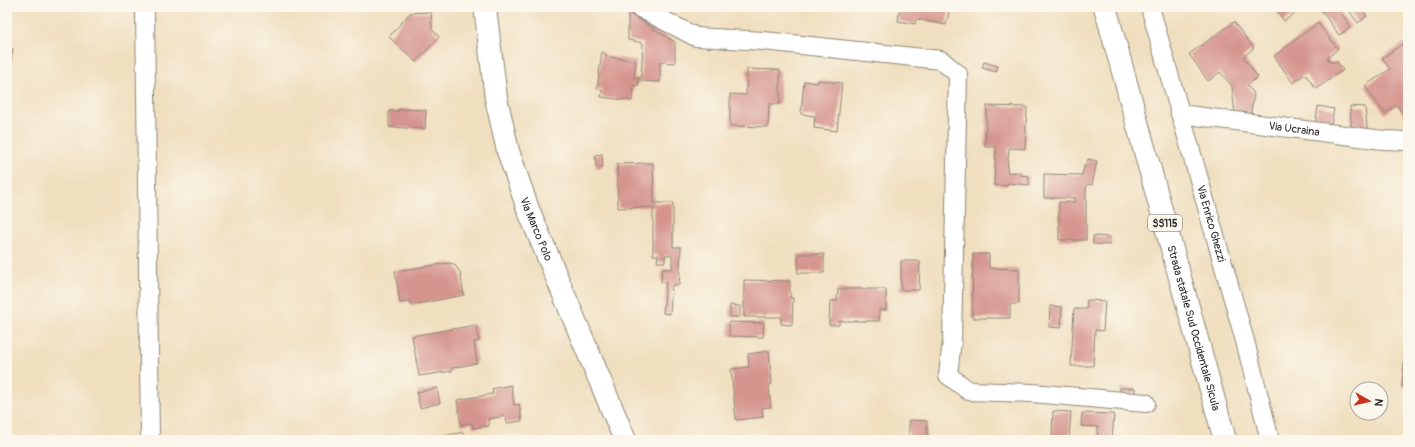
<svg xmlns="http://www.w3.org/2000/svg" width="1415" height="447" font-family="Pangolin,sans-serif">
	<rect width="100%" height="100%" fill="#fbf7ec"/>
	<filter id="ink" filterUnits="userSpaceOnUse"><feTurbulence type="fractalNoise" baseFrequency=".025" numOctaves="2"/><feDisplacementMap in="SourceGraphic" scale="8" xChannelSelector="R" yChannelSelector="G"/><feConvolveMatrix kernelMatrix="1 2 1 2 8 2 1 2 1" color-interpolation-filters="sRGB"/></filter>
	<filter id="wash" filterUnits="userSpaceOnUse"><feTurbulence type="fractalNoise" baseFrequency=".012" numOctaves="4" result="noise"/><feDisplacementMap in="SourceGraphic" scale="16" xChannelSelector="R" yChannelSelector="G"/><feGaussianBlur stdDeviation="0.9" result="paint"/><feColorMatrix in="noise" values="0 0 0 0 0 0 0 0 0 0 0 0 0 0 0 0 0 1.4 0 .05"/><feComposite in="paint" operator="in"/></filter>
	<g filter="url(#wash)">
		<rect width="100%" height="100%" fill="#f0dfbf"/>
		<g id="blocks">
			<path fill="#d5948e" d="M 900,7 L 950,7 L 946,25 L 916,19 L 915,24 L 898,21 Z
				M 1274,7 L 1290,7 L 1295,13 L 1284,21 Z
				M 1326,7 L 1337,7 L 1351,27 L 1339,35 L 1321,10 Z
				M 1356,7 L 1360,7 L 1367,16 L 1358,23 L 1350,12 Z
				M 431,12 L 432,29 L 439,37 L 416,62 L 389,37 L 410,13 Z
				M 628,13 L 675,42 L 675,63 L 660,62 L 660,82 L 641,81 L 643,43 L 628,40 Z
				M 1234,22 L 1254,48 L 1243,57 L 1258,77 L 1247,85 L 1254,94 L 1250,117 L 1235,115 L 1232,86 L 1220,72 L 1208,81 L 1189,54 Z
				M 1318,23 L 1338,49 L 1327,58 L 1330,62 L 1337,62 L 1343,70 L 1316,89 L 1305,74 L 1293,83 L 1274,56 Z
				M 1404,43 L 1408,48 L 1408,121 L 1397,105 L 1385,114 L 1365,86 L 1390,69 L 1382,58 Z
				M 7,48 L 13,49 L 8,77 L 7,77 Z
				M 602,51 L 606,56 L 636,61 L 634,78 L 639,78 L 638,86 L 634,85 L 632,101 L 601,97 L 602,89 L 597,89 Z
				M 984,62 L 998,66 L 996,72 L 982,68 Z
				M 747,69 L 780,70 L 780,104 L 769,104 L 768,127 L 730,126 L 730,94 L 746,95 Z
				M 818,80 L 842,83 L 837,131 L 814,128 L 815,116 L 801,114 L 804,81 L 818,83 Z
				M 987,106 L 1027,107 L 1025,149 L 1009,148 L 1007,172 L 1021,173 L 1020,175 L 1029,176 L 1029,185 L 1008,183 L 1007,186 L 994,185 L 996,147 L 985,147 Z
				M 1318,106 L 1334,109 L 1330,130 L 1315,127 Z
				M 1350,106 L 1365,107 L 1368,135 L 1352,134 Z
				M 399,109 L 426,110 L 425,129 L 389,127 L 389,111 L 399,111 Z
				M 602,154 L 603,167 L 596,168 L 595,155 Z
				M 1088,159 L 1097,161 L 1092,185 L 1087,184 L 1086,191 L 1086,240 L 1059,240 L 1059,202 L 1075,202 L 1075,198 L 1044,198 L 1044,174 L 1082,175 L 1085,164 L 1087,164 Z
				M 653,163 L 654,203 L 673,203 L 673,247 L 681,247 L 679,285 L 672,285 L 670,314 L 663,313 L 666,282 L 661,282 L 662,269 L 672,269 L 672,255 L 665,255 L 665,262 L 657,262 L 658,255 L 653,255 L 653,212 L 654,207 L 618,208 L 617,164 Z
				M 1093,236 L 1110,237 L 1110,245 L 1093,244 Z
				M 798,254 L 824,254 L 824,273 L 798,273 Z
				M 973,254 L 989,254 L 989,268 L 1019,269 L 1019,304 L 1010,304 L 1010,318 L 972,318 Z
				M 901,261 L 920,261 L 919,290 L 901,290 Z
				M 449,263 L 454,264 L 460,272 L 464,295 L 411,305 L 410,301 L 400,303 L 395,271 Z
				M 744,280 L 790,281 L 790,298 L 793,298 L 792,325 L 781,324 L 781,317 L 744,317 Z
				M 838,289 L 886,289 L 886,310 L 879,310 L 879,321 L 839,321 L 839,325 L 829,325 L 830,301 L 837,301 Z
				M 1087,300 L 1105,301 L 1103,331 L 1095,330 L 1093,366 L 1071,366 L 1074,309 L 1087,309 Z
				M 730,305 L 740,306 L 740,317 L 730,317 Z
				M 1050,306 L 1062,307 L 1061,328 L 1049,327 Z
				M 1407,320 L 1408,320 L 1408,387 L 1402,387 Z
				M 729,322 L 764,323 L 763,337 L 729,336 Z
				M 476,325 L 479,341 L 474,342 L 477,363 L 452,368 L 452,371 L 419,376 L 412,336 Z
				M 769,351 L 772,384 L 769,385 L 771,407 L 762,408 L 763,417 L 736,420 L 731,369 L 749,367 L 748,354 Z
				M 511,385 L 514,405 L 519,404 L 522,421 L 507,423 L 506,416 L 488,419 L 489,426 L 473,428 L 472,423 L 461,425 L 457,400 L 493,394 L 492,389 Z
				M 437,388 L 440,403 L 420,408 L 417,392 Z
				M 1120,388 L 1135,388 L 1135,397 L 1120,396 Z
				M 1053,411 L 1071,412 L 1069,438 L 1052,438 Z
				M 1082,413 L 1114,414 L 1112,440 L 1097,440 L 1098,427 L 1081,426 Z
				M 909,420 L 927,421 L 927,440 L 909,439 Z
				M 463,432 L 465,440 L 446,440 L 445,436 Z"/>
		</g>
	</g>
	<g filter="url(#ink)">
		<use href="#blocks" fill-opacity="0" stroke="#8e8575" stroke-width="1"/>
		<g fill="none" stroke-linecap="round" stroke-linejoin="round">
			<g stroke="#8e8575" stroke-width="20">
				<g id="minor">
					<path d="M 145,7 L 150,440"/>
					<path d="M 638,7 L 696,37 L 764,41 L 941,60 L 958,74 L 952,341 L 948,375 L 969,391 L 1032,393 L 1146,403"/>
					<path id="s1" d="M 1150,7 L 1245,341 L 1270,440"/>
					<path id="s2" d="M 1180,114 L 1383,140 L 1408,141"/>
				</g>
			</g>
			<g stroke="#8e8575" stroke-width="24">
				<g id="tertiary">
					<path id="s3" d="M 485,7 L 496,98 L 508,151 L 528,209 L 625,440"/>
				</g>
			</g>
			<g stroke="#8e8575" stroke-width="24">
				<g id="primary">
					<path id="s4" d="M 1105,7 L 1225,440"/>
				</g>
			</g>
			<use href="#minor" stroke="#fff" stroke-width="18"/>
			<use href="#tertiary" stroke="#fff" stroke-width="22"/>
			<use href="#primary" stroke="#fff" stroke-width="22"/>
		</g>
	</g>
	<g text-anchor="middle" stroke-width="4" stroke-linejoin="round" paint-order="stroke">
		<rect fill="#fbf7ec" stroke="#696865" stroke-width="1" x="1148" y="215" width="34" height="16" rx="3"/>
		<g font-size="10" font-weight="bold" fill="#2b2b2b">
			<text x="1165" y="227">SS115</text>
		</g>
		<g font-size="11" fill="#2b2b2b" stroke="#fbf7ec">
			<text dy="4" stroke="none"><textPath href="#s2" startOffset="115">Via Ucraina</textPath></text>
			<text dy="4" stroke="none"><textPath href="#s1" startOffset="225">Via Enrico Ghezzi</textPath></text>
			<text dy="4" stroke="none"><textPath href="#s3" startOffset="229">Via Marco Polo</textPath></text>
			<text dy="4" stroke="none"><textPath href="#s4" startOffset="333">Strada statale Sud Occidentale Sicula</textPath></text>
		</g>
	</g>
	<rect width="1415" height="447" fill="none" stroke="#fbf7ec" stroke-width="24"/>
	<g transform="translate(1369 401) rotate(98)"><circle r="19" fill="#fbf7ec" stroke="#a8a59f"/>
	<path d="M0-3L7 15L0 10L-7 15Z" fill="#c8321e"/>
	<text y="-6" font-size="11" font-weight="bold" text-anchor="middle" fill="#2b2b2b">N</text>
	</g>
</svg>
